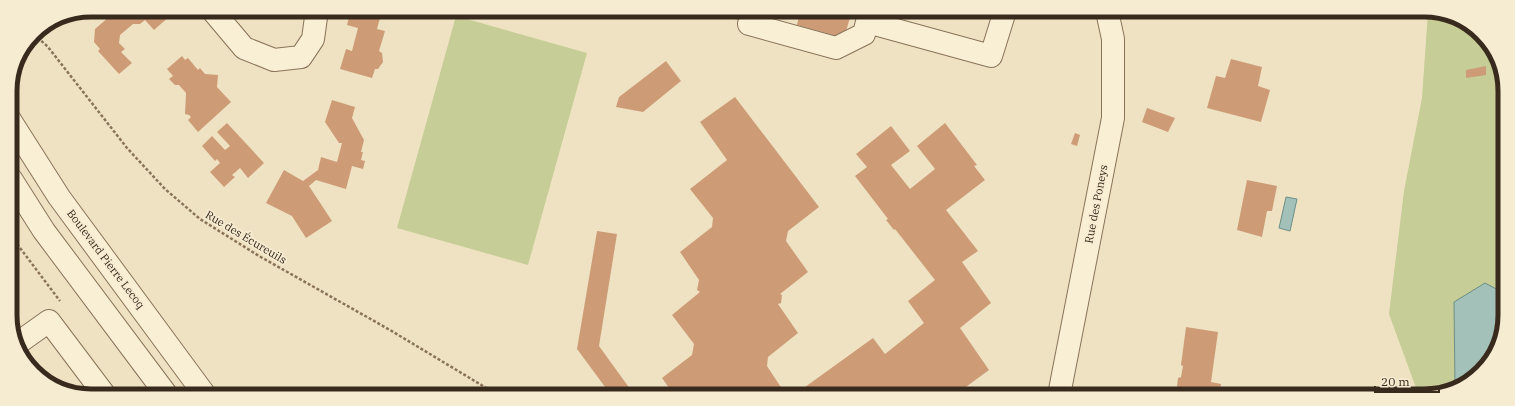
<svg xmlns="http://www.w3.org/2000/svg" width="1515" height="406" font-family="'IBM Plex Serif',serif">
	<rect width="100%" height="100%" fill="#efe2c2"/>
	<path fill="#c6cd96" d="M 1428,12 L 1440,12 L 1481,34 L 1503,75 L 1503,172 L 1502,176 L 1503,313 L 1500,291 L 1454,302 L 1455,385 L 1429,396 L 1419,396 L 1389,314 L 1404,191 L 1422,98 Z
		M 456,16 L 587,53 L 528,265 L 397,228 Z"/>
	<path fill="#a4c1b9" stroke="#6b8f87" d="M 1503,172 L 1503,243 L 1502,242 L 1502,176 Z
		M 1286,197 L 1297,199 L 1290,231 L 1279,228 Z
		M 1485,283 L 1500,291 L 1503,313 L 1503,331 L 1477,376 L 1455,385 L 1454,302 Z"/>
	<path fill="#cd9c77" d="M 117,10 L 167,10 L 171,15 L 154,30 L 145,20 L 140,24 L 133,24 L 120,35 L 119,43 L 125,49 L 121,52 L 132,63 L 119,74 L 98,51 L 100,49 L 94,42 L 95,29 Z
		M 264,10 L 277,10 L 270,17 Z
		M 351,10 L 392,10 L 390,17 L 381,14 L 377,29 L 385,31 L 379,51 L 382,53 L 383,62 L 378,69 L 375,69 L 372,78 L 340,69 L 346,49 L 352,51 L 358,28 L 347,25 Z
		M 704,11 L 744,11 L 742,21 Z
		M 800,11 L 852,11 L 844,38 L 797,25 Z
		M 929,11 L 944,11 L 943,15 Z
		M 959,11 L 971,11 L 970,14 Z
		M 182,56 L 185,60 L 188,58 L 198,70 L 200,68 L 205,74 L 218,75 L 217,87 L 231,102 L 198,132 L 188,120 L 191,117 L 189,115 L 185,114 L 186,93 L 179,85 L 175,85 L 169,79 L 173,76 L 167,69 Z
		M 1231,59 L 1262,67 L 1258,86 L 1270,90 L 1261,122 L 1207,108 L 1216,76 L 1225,78 Z
		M 666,61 L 681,81 L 643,112 L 616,107 L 619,97 Z
		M 1486,66 L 1486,75 L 1466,78 L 1466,70 Z
		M 735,97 L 819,207 L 788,231 L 786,241 L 808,272 L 780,294 L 782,295 L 781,303 L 778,304 L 798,333 L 768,357 L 767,366 L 786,395 L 727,395 L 720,393 L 717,395 L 674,395 L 662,378 L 692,355 L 694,344 L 672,315 L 700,292 L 697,290 L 699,280 L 680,252 L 712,227 L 713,218 L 690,189 L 727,160 L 700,122 Z
		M 332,100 L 355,107 L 352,118 L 364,140 L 361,152 L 363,152 L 361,160 L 365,161 L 363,169 L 352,166 L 346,189 L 316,180 L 309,186 L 332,221 L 306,238 L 292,216 L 266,203 L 284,170 L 303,181 L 318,170 L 321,157 L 337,162 L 342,143 L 339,143 L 325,122 Z
		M 1147,108 L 1175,118 L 1168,132 L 1142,122 Z
		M 227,123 L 264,163 L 248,178 L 240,168 L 232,175 L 235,177 L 224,187 L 210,172 L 220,163 L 217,159 L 215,161 L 202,146 L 212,136 L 225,150 L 230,146 L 217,132 Z
		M 945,123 L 977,165 L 974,166 L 985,180 L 946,210 L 978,251 L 962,262 L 991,303 L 960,328 L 989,370 L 955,395 L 794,395 L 873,338 L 885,354 L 924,323 L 908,301 L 935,280 L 895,229 L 894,230 L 886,220 L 888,219 L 855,176 L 867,167 L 856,154 L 891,126 L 910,151 L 891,165 L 910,189 L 935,169 L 917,146 Z
		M 1075,133 L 1080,135 L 1077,146 L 1071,144 Z
		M 1247,180 L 1277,186 L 1272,211 L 1267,211 L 1262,237 L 1237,230 Z
		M 597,231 L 617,234 L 599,346 L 633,393 L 631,395 L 611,395 L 577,349 Z
		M 1186,327 L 1218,332 L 1211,382 L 1221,384 L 1219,396 L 1176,396 L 1178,378 L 1181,377 L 1183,366 L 1181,365 Z
		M 52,382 L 73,385 L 80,394 L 75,394 Z"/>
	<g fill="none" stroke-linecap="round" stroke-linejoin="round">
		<g stroke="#897359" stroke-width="24">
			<path id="minor" d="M 212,10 L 244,48 L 274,60 L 301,57 L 313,39 L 317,10
				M 870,11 L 867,22 L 991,56 L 1005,11
				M 749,24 L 836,48 L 864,34 L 867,22
				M 10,120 L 59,197 L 205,395
				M 11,179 L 44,231 L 166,394
				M 18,343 L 49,321 L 104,394
				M 1059,395 L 1113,118 L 1113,39 L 1107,11"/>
		</g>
		<path stroke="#897359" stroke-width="2.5" stroke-dasharray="3 2" stroke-linecap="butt" d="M 34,34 L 48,47 L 127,148 L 165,189 L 200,219 L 259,256 L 390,330 L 498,395
			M 11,236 L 60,301
			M 125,388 L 130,394"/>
		<use href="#minor" stroke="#f9efd5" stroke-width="22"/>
	</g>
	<g text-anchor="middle" stroke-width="3.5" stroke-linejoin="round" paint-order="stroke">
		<g font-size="11" fill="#382a1d" stroke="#f6ecd1">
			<text transform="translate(1096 204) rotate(-79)" y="4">Rue des Poneys</text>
			<text transform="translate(246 237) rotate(31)" y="4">Rue des Écureuils</text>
			<text transform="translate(106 259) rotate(53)" y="4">Boulevard Pierre Lecoq</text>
		</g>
	</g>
	<path d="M0 0H1515V406H0ZM91 17H1424A74 74 0 0 1 1498 91V315A74 74 0 0 1 1424 389H91A74 74 0 0 1 17 315V91A74 74 0 0 1 91 17Z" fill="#f6ecd1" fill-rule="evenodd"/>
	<path fill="none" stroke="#382a1d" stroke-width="5" d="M91 17H1424A74 74 0 0 1 1498 91V315A74 74 0 0 1 1424 389H91A74 74 0 0 1 17 315V91A74 74 0 0 1 91 17Z"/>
	<path d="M1375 386v6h64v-6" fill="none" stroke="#382a1d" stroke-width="2"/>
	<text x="1381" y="386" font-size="12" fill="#382a1d" stroke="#f6ecd1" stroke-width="3" paint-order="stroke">20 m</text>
</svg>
